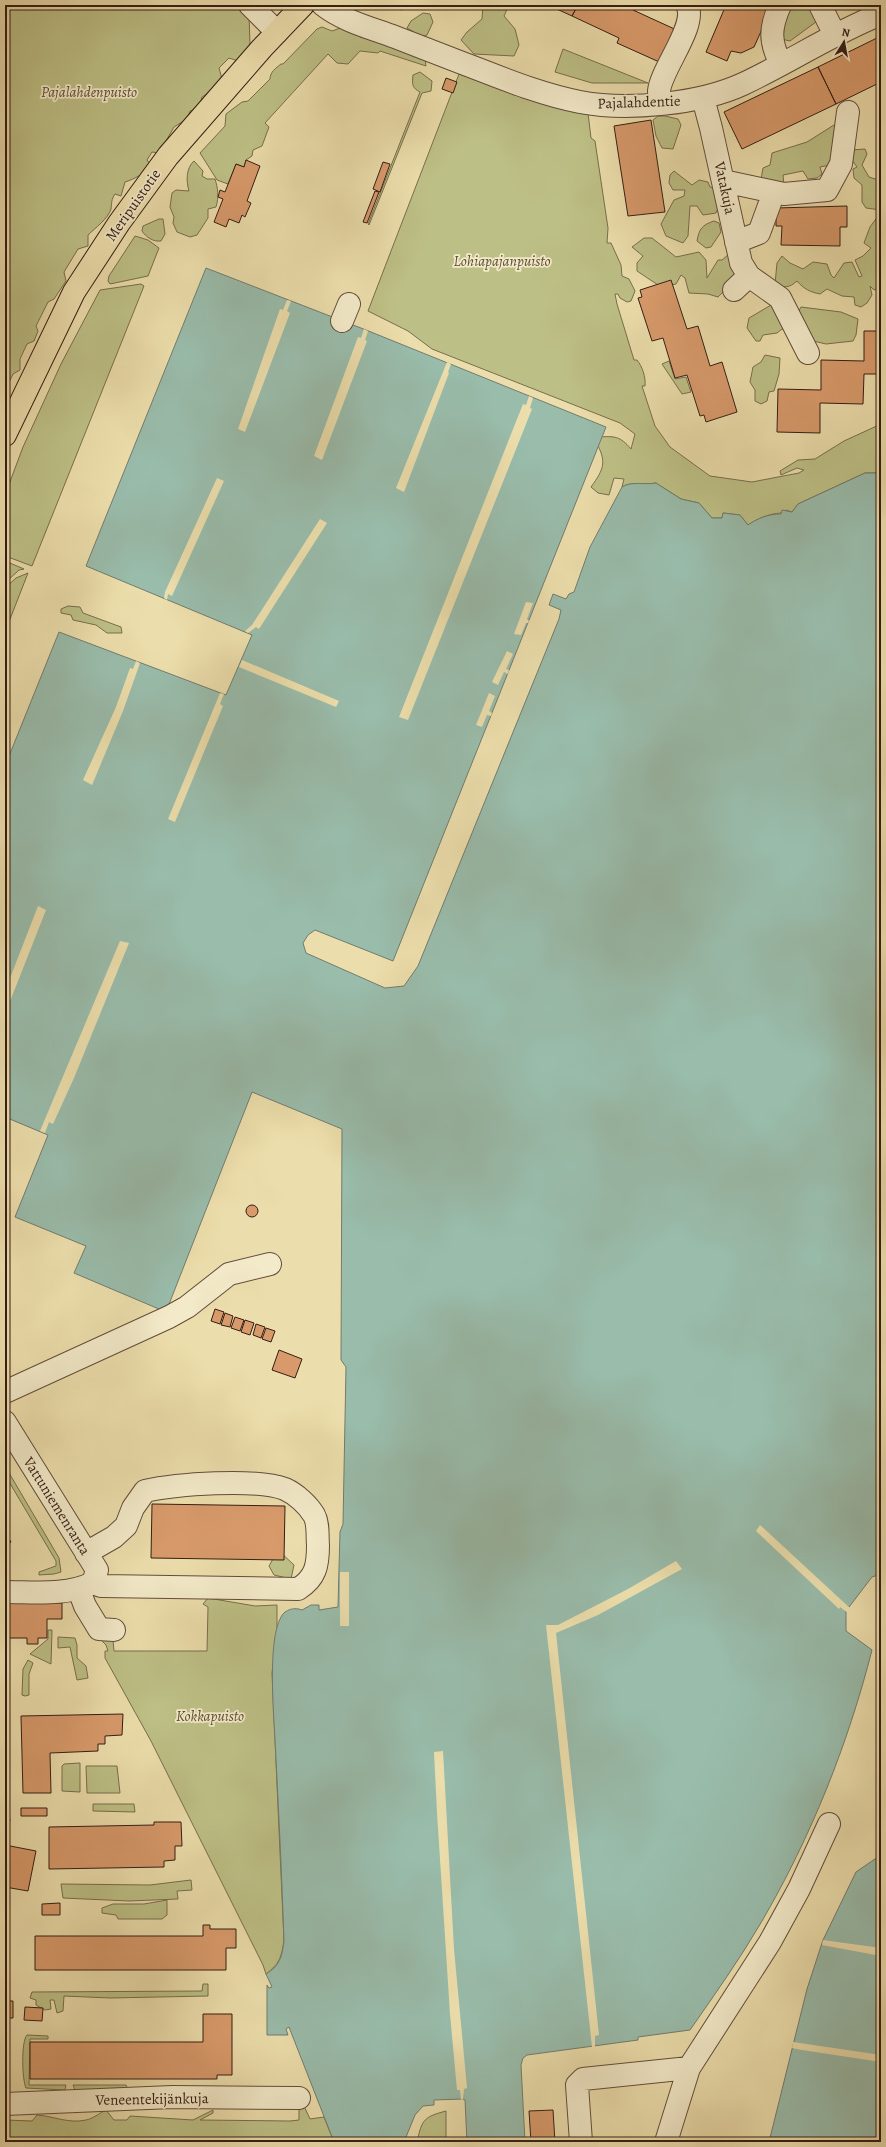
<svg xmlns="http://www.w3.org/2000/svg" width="886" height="2147" font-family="Alegreya,serif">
	<rect width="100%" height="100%" fill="#ecdeac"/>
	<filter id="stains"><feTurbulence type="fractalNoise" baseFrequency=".005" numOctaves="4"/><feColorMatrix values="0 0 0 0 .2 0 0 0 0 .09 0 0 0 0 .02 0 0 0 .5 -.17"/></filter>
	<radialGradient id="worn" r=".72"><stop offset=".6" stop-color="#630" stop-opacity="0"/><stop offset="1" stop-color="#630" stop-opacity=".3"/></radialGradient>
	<path fill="#bdc086" stroke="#786e4e" d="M 57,5 L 83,5 L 84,8 L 96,8 L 97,5 L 115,5 L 116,8 L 130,8 L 131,5 L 150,5 L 151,8 L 167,8 L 170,5 L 188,5 L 189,8 L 202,8 L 204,5 L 238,5 L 249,15 L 250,45 L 238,61 L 229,58 L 219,68 L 222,79 L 214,89 L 202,97 L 199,108 L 190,111 L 187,119 L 174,127 L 159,153 L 152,152 L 147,160 L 153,167 C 144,173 135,179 125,182 L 121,196 L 115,194 C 111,200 112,202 111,209 C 108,219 95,228 88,235 L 88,246 L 78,249 L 64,272 L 66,281 L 54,299 L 48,302 L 36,326 L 38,331 L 34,341 L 27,344 L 20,359 L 20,370 L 13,374 L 5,391 L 5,8 L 55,8 Z
		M 483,5 L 509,5 L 504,16 L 515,29 L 519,45 L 514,56 L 474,54 L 461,40 L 467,32 L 482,19 Z
		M 786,5 L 813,5 L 820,19 L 790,41 L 781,39 Z
		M 423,13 L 430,14 L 433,22 L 427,35 L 422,37 L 407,28 L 411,21 Z
		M 346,26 L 362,38 L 365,34 L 425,59 L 426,66 L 380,51 L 378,53 L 360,51 L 348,64 L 337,63 L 328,54 L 265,123 L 269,127 L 262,146 L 253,150 L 252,156 L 246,160 L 244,167 L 236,164 L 228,184 L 217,180 L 200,153 L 225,126 L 226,114 L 242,102 L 248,101 L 270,79 C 270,72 276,68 281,64 L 283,64 L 317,29 L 322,27 L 332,31 Z
		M 563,49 L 648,83 L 592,83 L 555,72 Z
		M 420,72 L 432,81 L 431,91 L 422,93 L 369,225 L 368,224 L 420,92 C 412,88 412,84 413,75 Z
		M 459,74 L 588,113 L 591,138 L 595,141 L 608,228 L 607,243 L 611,243 L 621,265 L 622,276 L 629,279 L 635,291 L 631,301 L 627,302 L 620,298 L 618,294 L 615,294 L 617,304 L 634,360 L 637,360 C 642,366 646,377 645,386 L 642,386 L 655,426 L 670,447 L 710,476 L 752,482 L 799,473 L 804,470 L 797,468 L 781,475 L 780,471 L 798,460 L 815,459 L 844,441 L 881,424 L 881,473 L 865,473 L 798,504 L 792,512 L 786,510 C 781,514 779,513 773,514 C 764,516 755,520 748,525 L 740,515 L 723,513 L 722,518 L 712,518 L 699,503 L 681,499 L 656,483 C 645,485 631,481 622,487 L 624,479 L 614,478 L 609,495 L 598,493 L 591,487 C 604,469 607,462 596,442 L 598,437 C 615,436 620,436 631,449 L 635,434 L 620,423 L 432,349 L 408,331 L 368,311 Z
		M 658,116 L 665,116 L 678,119 L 681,125 L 673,149 L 662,148 L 656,136 L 653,120 Z
		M 834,125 L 839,128 L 835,164 L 820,167 L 822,174 L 817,178 L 808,179 L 803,171 L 783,175 L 784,185 L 760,185 L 763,168 L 770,165 L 772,153 L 807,142 Z
		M 865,149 L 867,154 L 862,165 L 869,177 L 881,181 L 881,210 L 866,208 L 862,202 L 862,185 L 854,178 L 853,169 L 857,167 L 849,156 L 852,150 Z
		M 194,161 L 203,171 L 202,176 L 207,179 L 215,179 C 218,188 219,197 216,207 L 208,209 L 208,218 L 197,235 L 190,237 L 177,232 L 173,223 L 174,217 L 170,207 L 172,193 L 176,190 L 189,191 C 186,181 186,168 194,161 Z
		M 674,171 L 692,185 L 699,180 L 708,182 L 710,187 L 714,188 L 718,208 L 716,213 L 703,215 L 697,206 L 690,206 L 688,236 L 683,243 L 666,236 L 661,224 L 674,200 L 684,196 L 685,190 L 673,190 L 669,183 L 670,175 Z
		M 881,212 L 881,287 L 874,290 L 870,286 L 872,295 L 867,303 L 861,307 L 855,305 L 854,297 L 842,296 L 827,289 L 820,294 C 810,292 804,289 797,281 C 789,288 785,288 775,284 L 777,263 L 782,256 L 790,263 L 803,269 L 813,262 L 827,264 L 831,275 L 834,278 L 844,263 L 852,262 L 859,277 L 862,276 L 855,260 L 863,256 L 871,248 L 864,243 L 870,227 Z
		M 159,219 L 163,219 L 165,234 L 161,241 C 153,242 146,237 142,231 L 143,226 Z
		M 714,221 L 719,223 L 721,232 L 711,247 L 706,248 L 697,241 C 699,229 702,225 714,221 Z
		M 135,236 L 148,240 L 159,248 L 148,276 L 110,284 L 108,281 L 109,276 Z
		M 644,238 L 652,238 L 676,257 L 699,252 L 706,260 L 707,278 L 718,260 L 722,260 L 729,254 L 745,262 L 733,282 L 718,297 L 708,294 L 689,293 L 685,278 L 681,275 L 676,284 L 661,287 L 637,271 L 637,263 L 643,256 L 632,247 Z
		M 141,284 L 144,286 L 32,566 L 8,557 L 5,559 L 5,495 L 23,447 L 61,364 L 100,290 Z
		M 771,305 L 793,330 L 782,329 L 777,333 L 763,335 L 760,341 L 756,341 L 747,328 L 749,318 Z
		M 801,307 L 841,312 L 858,319 L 856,335 L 853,341 L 826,344 L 809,340 L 796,316 Z
		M 765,355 L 780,358 L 779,374 L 774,391 L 769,392 L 767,401 L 761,404 L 755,401 L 755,390 L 750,382 L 753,367 L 761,362 Z
		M 669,361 L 675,379 L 686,377 L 691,392 L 682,394 L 662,364 Z
		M 5,561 L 24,569 L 19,570 L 5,583 Z
		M 28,573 L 5,632 L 5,588 L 16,578 Z
		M 68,606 L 80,607 L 83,613 L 121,627 L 122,633 L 107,633 L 96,625 L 73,620 L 71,615 L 61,613 L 61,609 Z
		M 5,1466 L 59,1558 L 61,1572 L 54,1574 L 39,1575 L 39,1572 L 56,1566 L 56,1561 L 5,1475 Z
		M 278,1550 L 294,1565 L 291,1579 L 274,1575 L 269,1566 Z
		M 208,1598 L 255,1606 L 277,1605 L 277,1629 L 272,1673 L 284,1941 C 281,1958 280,1963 266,1974 L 263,1965 L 151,1741 L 105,1658 L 105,1651 L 108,1651 L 106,1645 L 101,1640 L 113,1640 L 114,1651 L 207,1651 L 208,1607 L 203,1604 Z
		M 48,1630 L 52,1630 L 51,1664 L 30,1654 L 48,1639 Z
		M 58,1637 L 75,1638 L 77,1645 L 77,1658 L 86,1666 L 88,1678 L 77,1680 L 70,1647 L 58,1648 Z
		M 28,1660 L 33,1663 L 29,1674 L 29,1695 L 25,1696 L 22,1695 L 23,1669 Z
		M 80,1763 L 80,1792 L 62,1791 L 62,1766 L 64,1764 Z
		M 86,1766 L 117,1766 L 120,1793 L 87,1793 Z
		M 93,1804 L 134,1804 L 135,1812 L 93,1811 Z
		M 191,1880 L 192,1890 L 177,1891 L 178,1899 L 129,1901 L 63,1898 L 61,1884 L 150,1885 Z
		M 167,1900 L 167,1915 L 162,1919 L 118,1919 L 116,1915 L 102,1913 L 102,1908 L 113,1904 L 144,1904 Z
		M 203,1984 L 208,1984 L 208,1996 L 110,1998 L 64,1996 L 63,2011 L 57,2013 L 54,2000 L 50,2000 L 51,2009 L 45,2010 L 36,2005 L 36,2000 L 30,1998 L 32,1992 L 202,1991 Z
		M 27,2035 L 48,2036 L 48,2039 L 30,2039 L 29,2085 L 66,2085 L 65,2090 L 26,2088 C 22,2080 21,2041 27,2035 Z
		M 73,2085 L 126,2085 L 127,2087 L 126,2090 L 75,2090 Z
		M 299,2104 L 303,2104 L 310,2119 L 324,2117 L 334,2142 L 5,2142 L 5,2120 L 32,2121 L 37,2115 C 53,2116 69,2124 86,2120 C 92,2119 100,2113 106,2110 L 114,2120 L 127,2120 L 130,2116 L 193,2120 L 213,2110 L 213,2113 L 200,2120 L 290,2121 L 299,2120 Z
		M 446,2111 L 446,2142 L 417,2142 C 422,2119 424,2117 446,2111 Z"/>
	<path fill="#99bcab" stroke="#717c6f" d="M 206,268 L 366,330 L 606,427 L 393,961 L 315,930 L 308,935 L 303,943 L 306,953 L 385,988 L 404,986 L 418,966 L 559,619 L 561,610 L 549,605 L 553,594 L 566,599 L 569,594 L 574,592 L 590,547 L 622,487 C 631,481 645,485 656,483 L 681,499 L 699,503 L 712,518 L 722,518 L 723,513 L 740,515 L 748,525 C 758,518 769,514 781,514 L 782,510 L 792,512 L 798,504 L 865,473 L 881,473 L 881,1574 L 872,1577 L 846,1611 L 846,1631 L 872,1650 C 848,1744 811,1837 762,1921 C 740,1959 715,1994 690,2030 L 638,2037 L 638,2040 L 527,2055 L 523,2058 L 521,2065 L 525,2142 L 467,2142 L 465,2100 L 463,2099 L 434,2100 L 434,2105 L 423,2106 L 415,2115 L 404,2142 L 334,2142 L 289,2027 L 286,2029 L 288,2035 L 267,2035 L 267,1985 L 269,1988 L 272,1987 L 266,1974 C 280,1966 282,1956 284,1941 C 282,1880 279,1819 276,1759 C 275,1727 266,1643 281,1617 C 285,1609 295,1607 302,1610 L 311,1605 L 319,1605 L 319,1610 L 338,1607 L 340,1532 L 343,1524 L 346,1367 L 341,1360 L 342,1129 L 252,1092 L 166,1312 L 74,1273 L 86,1246 L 15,1217 L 48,1135 L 5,1117 L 5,766 L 59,632 L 226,695 L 252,635 L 86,566 Z
		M 875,1859 L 881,1859 L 881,2142 L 769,2142 L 807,1989 L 823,1940 L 856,1872 Z"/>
	<path fill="#ecdeac" d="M 287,300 L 291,301 L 287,311 L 290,313 L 245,432 L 238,429 L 280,309 L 283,310 Z
		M 364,329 L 368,331 L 365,340 L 367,341 L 322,460 L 314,456 L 358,337 L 361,338 Z
		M 447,362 L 451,364 L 448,372 L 449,373 L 404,492 L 396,488 Z
		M 529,396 L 533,398 L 530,408 L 532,409 L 408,720 L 399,717 L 523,404 L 526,405 Z
		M 217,478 L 224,481 L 172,596 L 168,594 L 167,600 L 164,598 L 165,592 Z
		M 320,519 L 327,523 L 259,629 L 256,627 L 248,633 L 245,631 L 252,625 Z
		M 526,602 L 533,603 L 527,619 L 529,621 L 528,623 L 526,623 L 521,635 L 514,634 Z
		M 507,651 L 513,654 L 506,669 L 509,670 L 508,674 L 504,672 L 498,685 L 492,682 Z
		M 242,660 L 339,701 L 336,707 L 239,667 Z
		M 136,661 L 140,663 L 123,711 L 92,785 L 83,780 L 116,707 L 130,668 L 133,669 Z
		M 220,693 L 224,694 L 220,704 L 223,706 L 175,822 L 168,819 Z
		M 489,693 L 495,696 L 489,711 L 492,713 L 491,716 L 487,715 L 482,727 L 476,725 Z
		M 38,906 L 46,910 L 5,1014 L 5,991 Z
		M 120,941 L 129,943 L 74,1078 L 53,1124 L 49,1122 L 45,1133 L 40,1131 Z
		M 760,1525 L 851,1609 L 848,1613 L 840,1607 L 839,1609 L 756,1531 Z
		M 676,1561 L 682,1569 L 598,1615 L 556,1633 L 599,2035 L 595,2036 L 595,2047 L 592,2047 L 546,1625 L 558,1625 L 628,1589 Z
		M 340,1572 L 349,1572 L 349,1626 L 340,1626 Z
		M 443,1751 L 454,1949 L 467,2088 L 464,2089 L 463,2099 L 461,2100 L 460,2090 L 457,2090 L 450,2014 L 437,1813 L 434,1752 Z
		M 823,1940 L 881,1948 L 881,1956 L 822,1945 Z
		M 793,2042 L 881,2055 L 881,2062 L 802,2050 L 792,2048 Z"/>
	<path fill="#d89a6b" stroke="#341d15" d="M 380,5 L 407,5 L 402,10 L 390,6 L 389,9 Z
		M 548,5 L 578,5 L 572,16 Z
		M 578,5 L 634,5 L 633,10 L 681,32 L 666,65 L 617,43 L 619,38 L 572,16 Z
		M 726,5 L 773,5 L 754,47 L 741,53 L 731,51 L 727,61 L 706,52 Z
		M 881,36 L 881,82 L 836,104 L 818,67 Z
		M 818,67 L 836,104 L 742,149 L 724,112 Z
		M 446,78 L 457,82 L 453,93 L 442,89 Z
		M 651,120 L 665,212 L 628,216 L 614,126 Z
		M 246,160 L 260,166 L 247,201 L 251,203 L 245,217 L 242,215 L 239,223 L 229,219 L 226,227 L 214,222 L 223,199 L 218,197 L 220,190 L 225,192 L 236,164 L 244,167 Z
		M 383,162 L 390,164 L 380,192 L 373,189 Z
		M 375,191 L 379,192 L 367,223 L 363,222 Z
		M 847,206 L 847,227 L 840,227 L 840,246 L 781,245 L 782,226 L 776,226 L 776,208 Z
		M 671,280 L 687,329 L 698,326 L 710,366 L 722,362 L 737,412 L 706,422 L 704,415 L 700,416 L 687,375 L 675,378 L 663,338 L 652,341 L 638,298 L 642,297 L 640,290 Z
		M 864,331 L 881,331 L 881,374 L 864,374 L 863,404 L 820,403 L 820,433 L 777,432 L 778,389 L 821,390 L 821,360 L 864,361 Z
		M246 1211a6 6 0 1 1 12 0a6 6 0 1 1-12 0Z
		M 215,1309 L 224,1312 L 220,1324 L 211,1321 Z
		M 225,1313 L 233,1316 L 230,1327 L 221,1325 Z
		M 235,1317 L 244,1320 L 240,1331 L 231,1328 Z
		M 245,1320 L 254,1323 L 250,1335 L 241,1332 Z
		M 256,1324 L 265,1327 L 261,1338 L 253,1335 Z
		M 266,1328 L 275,1331 L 271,1342 L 262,1339 Z
		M 279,1350 L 302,1359 L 295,1378 L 272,1370 Z
		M 152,1504 L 285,1506 L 284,1560 L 151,1558 Z
		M 5,1532 L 11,1542 L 5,1546 Z
		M 5,1603 L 62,1603 L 62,1619 L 47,1619 L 47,1638 L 38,1638 L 38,1644 L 27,1644 L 27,1638 L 5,1638 Z
		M 123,1714 L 122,1735 L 105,1736 L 105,1744 L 98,1744 L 98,1751 L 50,1753 L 51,1793 L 23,1793 L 21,1716 Z
		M 21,1808 L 47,1808 L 47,1816 L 21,1816 Z
		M 5,1818 L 10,1819 L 5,1845 L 36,1851 L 28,1891 L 5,1887 Z
		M 154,1822 L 181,1822 L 182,1846 L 175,1846 L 175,1860 L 164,1861 L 164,1867 L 49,1869 L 49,1827 L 154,1825 Z
		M 60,1903 L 60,1915 L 42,1915 L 42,1904 Z
		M 203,1925 L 210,1925 L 210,1929 L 236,1929 L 236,1948 L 226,1948 L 226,1970 L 35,1970 L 35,1936 L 203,1936 Z
		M 5,2001 L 13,2001 L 13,2018 L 5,2018 Z
		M 25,2007 L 43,2008 L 42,2021 L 24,2020 Z
		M 203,2014 L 232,2014 L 232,2075 L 217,2075 L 217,2079 L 30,2079 L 30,2042 L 203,2042 Z
		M 553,2110 L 555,2142 L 531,2142 L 529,2111 Z"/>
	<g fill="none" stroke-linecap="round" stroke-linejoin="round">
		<g stroke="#624d3b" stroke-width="24">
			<path id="minor" d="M 250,5 L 277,32
				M 323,5 C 343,21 371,28 395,37 C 416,45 436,53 457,61 C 497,76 538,94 580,102 C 627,111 700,104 743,84 C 790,62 833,33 881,14
				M 780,5 C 770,28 769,41 781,64
				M 820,5 L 835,35
				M 703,98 L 711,128 L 741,263 L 749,276 L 780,298 L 808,353
				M 661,104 C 660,100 659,95 659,91 C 661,69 698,25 687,5
				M 723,181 L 784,194 L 827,190 L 841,164 L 848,112
				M 736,242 L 759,233 L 774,192
				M 734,290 L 749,276
				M 342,321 L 349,304
				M 5,1392 L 169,1317 L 187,1307 L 229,1274 L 270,1264
				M 5,1422 L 97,1570 L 93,1583 C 66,1596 35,1592 5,1592
				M 86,1553 L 114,1537 L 126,1526 L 133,1508 L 145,1491 C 176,1484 255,1478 285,1489 C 296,1494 308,1505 314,1515 C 319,1524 317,1536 318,1545 C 318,1565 316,1578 298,1589 L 101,1586 L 93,1583
				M 79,1590 L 85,1606 L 99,1629 L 114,1630
				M 5,2104 L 172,2097 L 299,2098
				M 581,2142 L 577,2085 L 583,2079 L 689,2068
				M 666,2142 L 689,2068 L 770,1942 L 799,1889 L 829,1824"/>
		</g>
		<g stroke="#341d15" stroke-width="24">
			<path id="major" d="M 5,435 L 74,292 L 119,223 L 168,156 L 262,48 L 303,5"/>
		</g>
		<use href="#minor" stroke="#f3eac9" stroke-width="22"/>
		<use href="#major" stroke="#ecdeac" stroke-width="22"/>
	</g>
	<g text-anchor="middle" stroke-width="3.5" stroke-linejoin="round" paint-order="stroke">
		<g font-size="15" font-style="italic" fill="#5d4e37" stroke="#f3eac9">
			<text x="89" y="97">Pajalahdenpuisto</text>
			<text x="502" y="266">Lohiapajanpuisto</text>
			<text x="210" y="1721">Kokkapuisto</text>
		</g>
		<g font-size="15" fill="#341d15" stroke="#f3eac9">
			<text transform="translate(639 102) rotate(-2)" y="5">Pajalahdentie</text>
			<text transform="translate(725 188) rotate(78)" y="5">Vatakuja</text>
			<text transform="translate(133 205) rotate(-55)" y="5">Meripuistotie</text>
			<text transform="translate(57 1506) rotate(58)" y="5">Vattuniemenranta</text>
			<text transform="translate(152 2099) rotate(-1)" y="5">Veneentekijänkuja</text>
		</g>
	</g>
	<rect width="886" height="2147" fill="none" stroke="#ecdeac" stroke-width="20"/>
	<rect x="6" y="6" width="874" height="2135" fill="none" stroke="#341d15" stroke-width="2"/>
	<rect x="10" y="10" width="866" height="2127" fill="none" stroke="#341d15"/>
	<g transform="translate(844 42) rotate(11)" stroke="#f3eac9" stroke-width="3" paint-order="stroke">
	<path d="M0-3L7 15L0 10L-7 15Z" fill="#341d15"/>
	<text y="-6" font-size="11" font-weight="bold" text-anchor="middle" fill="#341d15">N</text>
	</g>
	<rect width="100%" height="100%" filter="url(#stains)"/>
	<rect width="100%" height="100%" fill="url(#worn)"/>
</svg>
